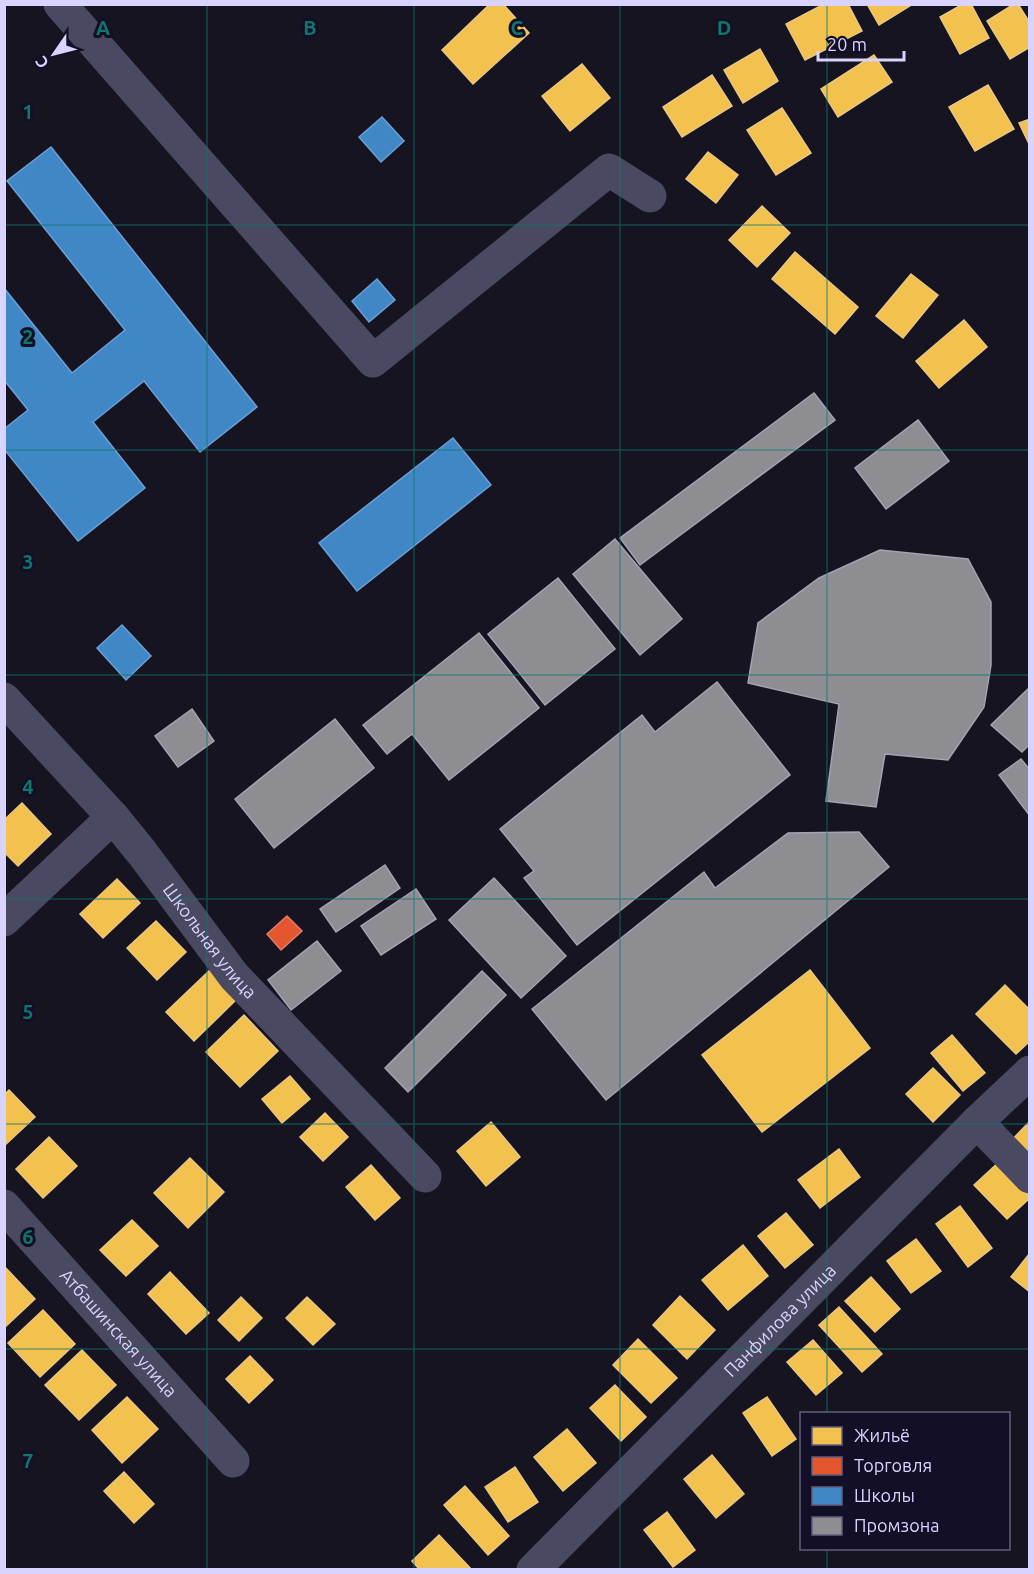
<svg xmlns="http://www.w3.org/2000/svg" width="1034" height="1574" font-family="Ubuntu,sans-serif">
	<rect width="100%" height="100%" fill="#161421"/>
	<path fill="#f2c14e" stroke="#eac783" stroke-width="1.5" d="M 490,4 L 503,4 L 529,33 L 473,84 L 442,50 Z
		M 824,4 L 848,4 L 862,31 L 805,60 L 786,24 Z
		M 867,4 L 913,4 L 879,25 Z
		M 963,4 L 971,4 L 989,38 L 960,54 L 940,17 Z
		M 1014,4 L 1018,4 L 1030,23 L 1030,47 L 1010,59 L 987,21 Z
		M 760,49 L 778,81 L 743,103 L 724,70 Z
		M 874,55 L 892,82 L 838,117 L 821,89 Z
		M 582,64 L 610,98 L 570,131 L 542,96 Z
		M 712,75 L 732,106 L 682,137 L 663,107 Z
		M 988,85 L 1014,129 L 975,151 L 949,107 Z
		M 782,108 L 811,153 L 776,175 L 747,130 Z
		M 1030,119 L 1030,146 L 1019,123 Z
		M 708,152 L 738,175 L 716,203 L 686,179 Z
		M 762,206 L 790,233 L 757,267 L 729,240 Z
		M 795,252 L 858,307 L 835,334 L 772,279 Z
		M 911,274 L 938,295 L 903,338 L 876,316 Z
		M 964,320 L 987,347 L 939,388 L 916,361 Z
		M 22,803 L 51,834 L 18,866 L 4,852 L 4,820 Z
		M 117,879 L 140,903 L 103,938 L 80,914 Z
		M 156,921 L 186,952 L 157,980 L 127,948 Z
		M 211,969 L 238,998 L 194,1041 L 166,1012 Z
		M 810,970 L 870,1048 L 762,1132 L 702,1055 Z
		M 1005,985 L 1030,1010 L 1030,1041 L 1016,1054 L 976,1014 Z
		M 244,1015 L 278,1051 L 240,1087 L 206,1052 Z
		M 952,1035 L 985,1073 L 963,1091 L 931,1053 Z
		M 933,1068 L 960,1095 L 933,1122 L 906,1094 Z
		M 290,1076 L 310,1099 L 282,1123 L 262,1099 Z
		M 9,1090 L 35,1117 L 4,1146 L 4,1095 Z
		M 325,1113 L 348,1137 L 323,1161 L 300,1137 Z
		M 1030,1121 L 1030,1164 L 1009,1143 Z
		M 491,1122 L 520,1157 L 486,1186 L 457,1151 Z
		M 49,1137 L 77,1166 L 43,1198 L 16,1169 Z
		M 839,1149 L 860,1177 L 820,1208 L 798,1180 Z
		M 190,1158 L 224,1192 L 188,1228 L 154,1193 Z
		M 1000,1161 L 1030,1192 L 1030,1198 L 1007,1219 L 974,1185 Z
		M 371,1165 L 400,1198 L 375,1220 L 346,1187 Z
		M 960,1206 L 992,1248 L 968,1267 L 936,1224 Z
		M 786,1213 L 813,1245 L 785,1268 L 758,1236 Z
		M 132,1220 L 158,1246 L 126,1276 L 100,1250 Z
		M 916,1239 L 941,1271 L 911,1293 L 887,1261 Z
		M 743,1245 L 768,1276 L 728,1310 L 702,1280 Z
		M 1030,1253 L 1030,1292 L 1011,1277 Z
		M 4,1266 L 35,1299 L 4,1328 Z
		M 170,1272 L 209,1313 L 186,1334 L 148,1294 Z
		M 871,1277 L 900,1309 L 875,1332 L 845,1301 Z
		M 680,1296 L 715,1330 L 687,1359 L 653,1325 Z
		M 241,1297 L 262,1318 L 239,1341 L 218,1320 Z
		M 307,1297 L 335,1324 L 313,1345 L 286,1318 Z
		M 839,1307 L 882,1354 L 862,1372 L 819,1325 Z
		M 43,1310 L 75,1344 L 40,1377 L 8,1343 Z
		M 638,1339 L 677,1378 L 651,1403 L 613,1365 Z
		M 813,1340 L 842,1373 L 816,1395 L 787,1362 Z
		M 82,1350 L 116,1385 L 79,1420 L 45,1385 Z
		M 250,1356 L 273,1380 L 249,1403 L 226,1379 Z
		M 615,1385 L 646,1417 L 621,1441 L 590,1408 Z
		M 127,1397 L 158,1429 L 122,1463 L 92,1430 Z
		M 767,1397 L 796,1439 L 772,1456 L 743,1413 Z
		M 567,1429 L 596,1463 L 563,1491 L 534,1457 Z
		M 712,1455 L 744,1494 L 716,1518 L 684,1479 Z
		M 515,1467 L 538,1502 L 508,1522 L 485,1487 Z
		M 124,1472 L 154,1504 L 134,1523 L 104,1491 Z
		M 465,1486 L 509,1536 L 488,1555 L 444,1505 Z
		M 667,1512 L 695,1550 L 673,1567 L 644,1530 Z
		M 439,1535 L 472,1570 L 420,1570 L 412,1561 Z"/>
	<path fill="#e4572e" stroke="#e17c6d" stroke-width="1.5" d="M 287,916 L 302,931 L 281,950 L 267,934 Z"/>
	<path fill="#3f88c5" stroke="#6d9fd6" stroke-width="1.5" d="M 382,117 L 404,141 L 381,162 L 359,137 Z
		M 51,147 L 257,407 L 200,452 L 144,381 L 93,422 L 145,488 L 78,541 L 4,449 L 4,429 L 28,410 L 4,380 L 4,288 L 72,373 L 125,330 L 7,181 Z
		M 377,279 L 395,300 L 369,322 L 352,301 Z
		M 453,438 L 491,485 L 357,591 L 319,543 Z
		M 122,625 L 151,656 L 126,680 L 97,648 Z"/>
	<path fill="#8d8d92" stroke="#a4a2b3" stroke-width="1.5" d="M 814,393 L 835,420 L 640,565 L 620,538 Z
		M 918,420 L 949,461 L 886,509 L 855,468 Z
		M 615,539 L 682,619 L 640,655 L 573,574 Z
		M 880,550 L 968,559 L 991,602 L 991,665 L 984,707 L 948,760 L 885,754 L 876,807 L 826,801 L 839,704 L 748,683 L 758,623 L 819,578 Z
		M 558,578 L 615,649 L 545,705 L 488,634 Z
		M 479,633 L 539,708 L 449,780 L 412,734 L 387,754 L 363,725 Z
		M 717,682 L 790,775 L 577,945 L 524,878 L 534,871 L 500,829 L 642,715 L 655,732 Z
		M 1030,687 L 1030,744 L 1022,752 L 991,725 Z
		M 192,709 L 214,741 L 178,767 L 155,736 Z
		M 335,719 L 374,768 L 274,848 L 235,799 Z
		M 1021,759 L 1030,770 L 1030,816 L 999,775 Z
		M 859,832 L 889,867 L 606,1100 L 532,1009 L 704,872 L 715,888 L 788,833 Z
		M 385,865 L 400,888 L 336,932 L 320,909 Z
		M 494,878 L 566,956 L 521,998 L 449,920 Z
		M 416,889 L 436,919 L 381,955 L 361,926 Z
		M 317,941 L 341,971 L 291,1010 L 268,980 Z
		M 482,971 L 506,995 L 408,1092 L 385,1068 Z"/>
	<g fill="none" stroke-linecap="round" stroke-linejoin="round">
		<g stroke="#4a4962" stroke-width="33">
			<path d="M 60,4 L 373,361 L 609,170 L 650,196"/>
			<path id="s1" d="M 4,699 L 113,817 L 143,854 L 234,976 L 425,1176"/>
			<path d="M 4,920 L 113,817"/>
			<path d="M 977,1122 L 1030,1177"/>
			<path id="s2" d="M 4,1206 L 233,1461"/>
			<path id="s3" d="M 533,1570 L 977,1122 L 1030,1072"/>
		</g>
	</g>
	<path fill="none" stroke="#0f766e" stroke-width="1.5" stroke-opacity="0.55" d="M 207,4 L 207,1570M 414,4 L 414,1570M 620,4 L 620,1570M 827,4 L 827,1414M 4,225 L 1030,225M 4,450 L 1030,450M 4,675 L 1030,675M 4,899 L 1030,899M 4,1124 L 1030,1124M 4,1349 L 1030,1349M 827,1548 L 827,1570"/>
	<g text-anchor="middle" stroke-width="6" stroke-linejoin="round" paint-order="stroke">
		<g font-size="18" fill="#d9d4ff" stroke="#130f26">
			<text dy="6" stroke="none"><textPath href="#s1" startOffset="318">Школьная улица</textPath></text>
			<text dy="6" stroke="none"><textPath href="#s3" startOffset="351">Панфилова улица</textPath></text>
			<text dy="6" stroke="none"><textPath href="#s2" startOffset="171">Атбашинская улица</textPath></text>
		</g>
	</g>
	<g font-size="20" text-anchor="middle" font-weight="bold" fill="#0f766e" stroke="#130f26" stroke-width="6" stroke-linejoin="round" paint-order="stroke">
		<text x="103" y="35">A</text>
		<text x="310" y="35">B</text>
		<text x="517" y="35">C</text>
		<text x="724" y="35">D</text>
		<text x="28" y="119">1</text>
		<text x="28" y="344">2</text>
		<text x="28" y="569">3</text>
		<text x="28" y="794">4</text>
		<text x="28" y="1019">5</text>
		<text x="28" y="1244">6</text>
		<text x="28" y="1468">7</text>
	</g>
	<rect width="1034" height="1574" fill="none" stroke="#d9d4ff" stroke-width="12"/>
	<rect x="800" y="1412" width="210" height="138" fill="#130f26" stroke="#625e7d" stroke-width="1.5"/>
	<rect x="812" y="1427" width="30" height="18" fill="#f2c14e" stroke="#625e7d" stroke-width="1.5"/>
	<text x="854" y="1442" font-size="18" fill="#d9d4ff">Жильё</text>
	<rect x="812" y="1457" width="30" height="18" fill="#e4572e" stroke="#625e7d" stroke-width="1.5"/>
	<text x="854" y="1472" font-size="18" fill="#d9d4ff">Торговля</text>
	<rect x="812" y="1487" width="30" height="18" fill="#3f88c5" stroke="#625e7d" stroke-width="1.5"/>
	<text x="854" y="1502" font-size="18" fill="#d9d4ff">Школы</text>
	<rect x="812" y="1517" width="30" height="18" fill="#8d8d92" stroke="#625e7d" stroke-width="1.5"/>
	<text x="854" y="1532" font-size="18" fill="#d9d4ff">Промзона</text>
	<g transform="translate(54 54) rotate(235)" stroke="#130f26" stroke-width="4.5" paint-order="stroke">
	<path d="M0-4.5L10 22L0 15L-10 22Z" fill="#d9d4ff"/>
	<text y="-9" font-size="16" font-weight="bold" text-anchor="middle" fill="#d9d4ff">С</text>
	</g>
	<path d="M818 51v9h86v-9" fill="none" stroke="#d9d4ff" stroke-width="3"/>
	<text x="827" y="51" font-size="18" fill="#d9d4ff" stroke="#130f26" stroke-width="4.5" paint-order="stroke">20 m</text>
</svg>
